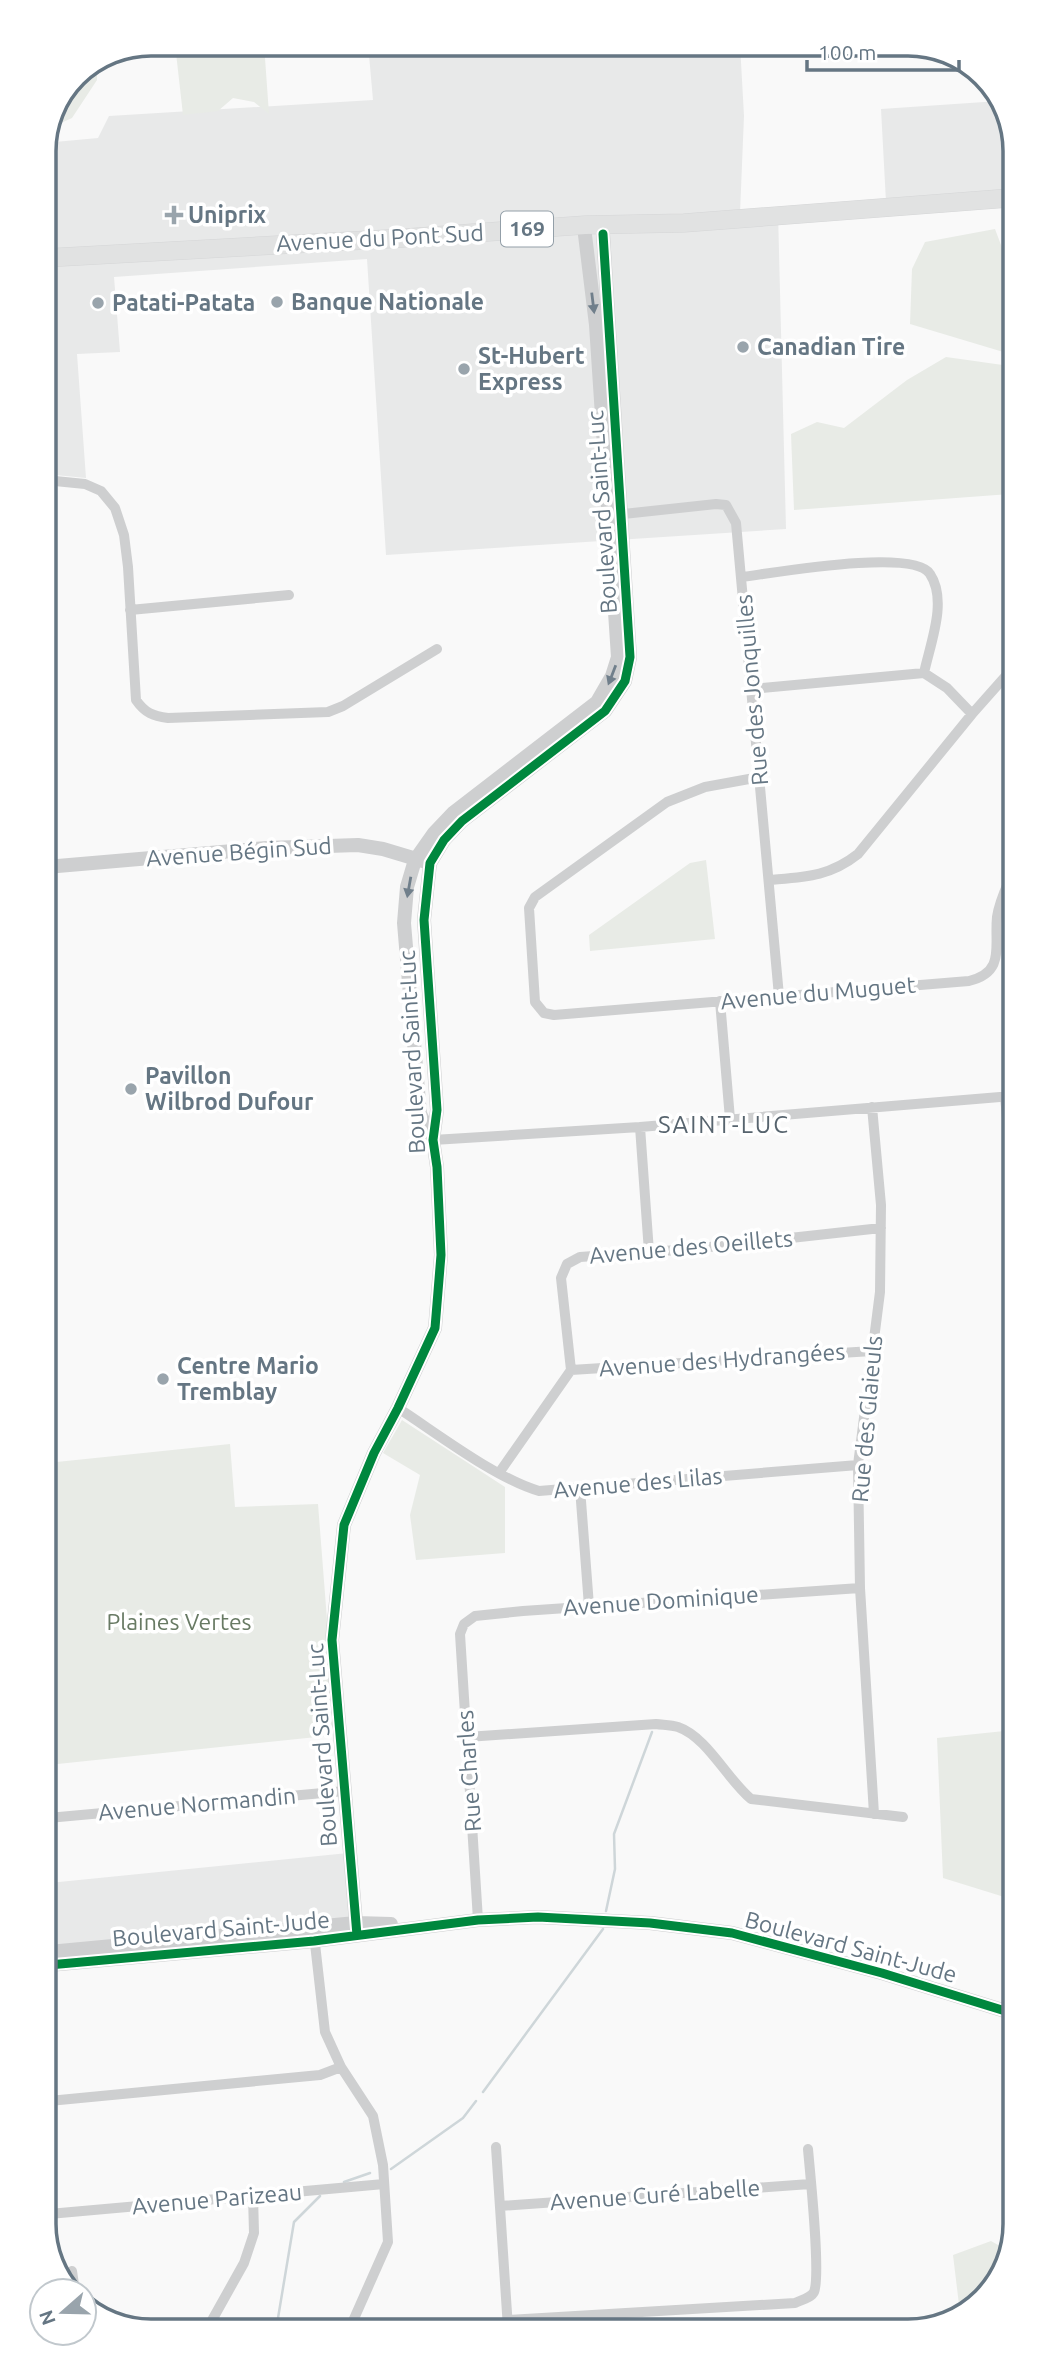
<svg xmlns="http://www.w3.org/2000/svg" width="1059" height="2375" font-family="Ubuntu,sans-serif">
	<rect width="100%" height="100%" fill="#f9f9f9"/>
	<path fill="#e8e9e9" d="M 368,44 L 740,44 L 744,116 L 740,213 L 778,212 L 786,529 L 386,555 L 367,259 L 114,277 L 120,352 L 77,354 L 86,478 L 45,474 L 44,143 L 98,138 L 109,116 L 373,100 Z
		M 999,101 L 1009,116 L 1010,208 L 1009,195 L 886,202 L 881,109 Z
		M 348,1853 L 354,1921 L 49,1949 L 49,1883 Z"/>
	<path fill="#e8ebe6" d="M 175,44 L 264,44 L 269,114 L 254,102 L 233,98 L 218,111 L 183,115 Z
		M 97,66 L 97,80 L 72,118 L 52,127 L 75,75 Z
		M 995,229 L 1010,269 L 1010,354 L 910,324 L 912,269 L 925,242 Z
		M 946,357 L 1010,366 L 1008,385 L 1010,494 L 794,510 L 791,434 L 817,422 L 844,428 L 907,380 Z
		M 706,860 L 715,939 L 590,951 L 589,935 L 690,863 Z
		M 402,1420 L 505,1487 L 505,1553 L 416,1560 L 410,1515 L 420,1475 L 383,1453 Z
		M 230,1444 L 235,1507 L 318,1504 L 336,1735 L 48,1765 L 47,1463 Z
		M 1014,1730 L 1014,1900 L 943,1878 L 937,1738 Z
		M 991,2241 L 1007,2250 L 993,2289 L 960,2313 L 953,2255 Z"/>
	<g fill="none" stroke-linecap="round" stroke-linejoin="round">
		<path stroke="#ced6d9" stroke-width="2.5" d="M 606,1911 L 615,1869 L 614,1834 L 652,1732
			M 483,2092 L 603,1929
			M 391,2169 L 463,2118 L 476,2101
			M 344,2182 L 370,2173
			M 276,2330 L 294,2222 L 320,2196"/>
		<g stroke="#d5d6d7" stroke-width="19">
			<path id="primary" d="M 44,258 L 404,238 L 585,225 L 684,223 L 1010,198"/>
		</g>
		<path stroke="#cecfd0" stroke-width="10" d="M 45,480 L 85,484 L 101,491 L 115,508 L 124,535 L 128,567 L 136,700 C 145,713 153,716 168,718 L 328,712 L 343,706 L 437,649
			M 614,515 L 716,504 L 726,505 L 736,523 L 779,996
			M 742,577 C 774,573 914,548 930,574 C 948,601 930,644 924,673
			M 130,610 L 289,595
			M 752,689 L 924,673 L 947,688 L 972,714
			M 760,777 L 705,787 L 667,802 L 535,897 L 529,908 L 535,1002 L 544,1013 L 554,1015 L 969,981 C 1006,972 994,946 997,917 C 999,902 1006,888 1012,874
			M 769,880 C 804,877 829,877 858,854 L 972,714 L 1011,670
			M 720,1001 L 730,1119
			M 1005,1096 L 1012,1172
			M 872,1107 L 881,1205 L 880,1292 L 858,1465 L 860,1588 L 874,1814
			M 640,1127 L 649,1252
			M 433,1140 L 640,1127 L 1012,1096
			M 571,1370 L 872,1351
			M 398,1408 C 438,1434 495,1478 539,1491 L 858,1465
			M 499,1473 L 571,1370 L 561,1278 L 567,1264 L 580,1257 L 691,1249 L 881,1228
			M 580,1488 L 589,1606
			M 467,1737 L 656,1724 C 663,1725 671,1725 678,1727 C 707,1737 727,1779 751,1799 L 903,1817
			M 48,1818 L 345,1791
			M 478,1920 L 460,1634 L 464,1624 L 475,1616 L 523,1611 L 860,1588
			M 314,1935 L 325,2032 L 341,2067 L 373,2116 L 383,2165 L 388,2242 L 349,2330
			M 49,2101 L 320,2075 L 341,2067
			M 496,2147 L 508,2328
			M 500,2206 L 810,2184
			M 49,2214 L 384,2184
			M 72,2271 L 75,2291
			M 507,2320 L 795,2303 C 801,2300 811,2298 814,2292 C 821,2275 810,2173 808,2149
			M 206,2331 L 244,2263 L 254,2233 L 253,2195"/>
		<path stroke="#cecfd0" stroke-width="14" d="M 46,867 L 267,848 L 358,845 L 383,849 L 423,861
			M 433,1140 L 420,1114 L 404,923 L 407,887 L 415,860 L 434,833 L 453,813 L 597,702 L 612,676 L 618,657 L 596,325 L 585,235
			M 357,1935 L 332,1640 L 344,1525 L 374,1453 L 398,1408 L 435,1328 L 441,1255 L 437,1167 L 433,1140 L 437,1110 L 424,920 L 430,863 L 444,840 L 462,821 L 605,711 L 625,681 L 630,657 L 603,234
			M 49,1952 L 356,1923 L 391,1924
			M 49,1965 L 314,1941 L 478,1920 L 538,1917 L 650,1923 L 732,1933 L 882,1973 L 1015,2014"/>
		<use href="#primary" stroke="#e1e2e2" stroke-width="18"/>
		<g stroke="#fff" stroke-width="13">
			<path id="cycleway" d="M 357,1935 L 332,1640 L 344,1525 L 374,1453 L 398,1408 L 435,1328 L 441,1255 L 437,1167 L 433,1140 L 437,1110 L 424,920 L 430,863 L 444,840 L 462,821 L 605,711 L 625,681 L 630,657 L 603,234
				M 49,1965 L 314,1941 L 478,1920 L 538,1917 L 650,1923 L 732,1933 L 882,1973 L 1015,2014"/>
		</g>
		<use href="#cycleway" stroke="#00873e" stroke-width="9"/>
	</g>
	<defs><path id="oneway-solid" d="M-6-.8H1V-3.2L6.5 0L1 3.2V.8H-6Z" transform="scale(1.75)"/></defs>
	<g fill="#707f8b">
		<use href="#oneway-solid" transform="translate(593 303) rotate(83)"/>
		<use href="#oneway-solid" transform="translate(612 675) rotate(111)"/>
		<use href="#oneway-solid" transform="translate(409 887) rotate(100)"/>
	</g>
	<g fill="#99a4ac" stroke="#fff" stroke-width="2.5">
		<path d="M170.5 204.5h7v7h7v7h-7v7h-7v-7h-7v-7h7z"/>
		<circle cx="277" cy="302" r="7"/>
		<circle cx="98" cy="303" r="7"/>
		<circle cx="743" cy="347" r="7"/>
		<circle cx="464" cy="369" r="7"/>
		<circle cx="131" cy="1089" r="7"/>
		<circle cx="163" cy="1379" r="7"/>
	</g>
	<g text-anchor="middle" stroke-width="7" stroke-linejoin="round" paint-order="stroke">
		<rect fill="#fff" stroke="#939fa8" stroke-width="2" x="501" y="211.5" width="52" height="35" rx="5"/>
		<g font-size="21" font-weight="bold" fill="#657683">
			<text x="527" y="236">169</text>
		</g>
		<g font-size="23" font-weight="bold" fill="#657683" stroke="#fff" text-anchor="start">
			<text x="188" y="223">Uniprix</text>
			<text x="291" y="310">Banque Nationale</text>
			<text x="112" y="311">Patati-Patata</text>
			<text x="757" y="355">Canadian Tire</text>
			<text x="478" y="364">St-Hubert<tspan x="478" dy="26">Express</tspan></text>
			<text x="145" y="1084">Pavillon<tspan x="145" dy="26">Wilbrod Dufour</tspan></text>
			<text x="177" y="1374">Centre Mario<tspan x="177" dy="26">Tremblay</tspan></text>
		</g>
		<g font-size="23" fill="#657683" stroke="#fff">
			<text transform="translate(380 238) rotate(-3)" y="8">Avenue du Pont Sud</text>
			<text transform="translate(602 512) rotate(-94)" y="8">Boulevard Saint-Luc</text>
			<text transform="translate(752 690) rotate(-95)" y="8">Rue des Jonquilles</text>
			<text transform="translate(239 852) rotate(-4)" y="8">Avenue Bégin Sud</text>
			<text transform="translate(818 993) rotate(-5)" y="8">Avenue du Muguet</text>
			<text transform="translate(412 1052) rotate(-93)" y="8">Boulevard Saint-Luc</text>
			<text transform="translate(691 1247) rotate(-5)" y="8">Avenue des Oeillets</text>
			<text transform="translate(722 1360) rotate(-4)" y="8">Avenue des Hydrangées</text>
			<text transform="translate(867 1419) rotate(-85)" y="8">Rue des Glaieuls</text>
			<text transform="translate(638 1483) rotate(-5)" y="8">Avenue des Lilas</text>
			<text transform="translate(661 1601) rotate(-4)" y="8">Avenue Dominique</text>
			<text transform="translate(322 1745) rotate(-94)" y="8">Boulevard Saint-Luc</text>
			<text transform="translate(469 1771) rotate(-94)" y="8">Rue Charles</text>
			<text transform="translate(197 1804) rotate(-5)" y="8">Avenue Normandin</text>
			<text transform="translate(221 1929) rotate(-5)" y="8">Boulevard Saint-Jude</text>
			<text transform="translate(851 1947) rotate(15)" y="8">Boulevard Saint-Jude</text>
			<text transform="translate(655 2195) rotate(-4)" y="8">Avenue Curé Labelle</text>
			<text transform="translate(217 2199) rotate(-5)" y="8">Avenue Parizeau</text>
		</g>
		<g font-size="23" fill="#687a64" stroke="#fff">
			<text x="179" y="1630">Plaines Vertes</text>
		</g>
		<g font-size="24" letter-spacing="2" fill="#57646e" stroke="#fff">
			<text x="724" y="1133">SAINT-LUC</text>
		</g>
	</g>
	<path d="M0 0H1059V2375H0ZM151 56H908A95 95 0 0 1 1003 151V2224A95 95 0 0 1 908 2319H151A95 95 0 0 1 56 2224V151A95 95 0 0 1 151 56Z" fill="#fff" fill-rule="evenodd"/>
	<path fill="none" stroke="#657683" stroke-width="3.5" d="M151 56H908A95 95 0 0 1 1003 151V2224A95 95 0 0 1 908 2319H151A95 95 0 0 1 56 2224V151A95 95 0 0 1 151 56Z"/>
	<g transform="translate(63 2312) rotate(250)"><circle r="33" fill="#ffffff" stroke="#c1c8cd" stroke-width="2"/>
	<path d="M0-5L12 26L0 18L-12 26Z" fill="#99a4ac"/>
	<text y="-10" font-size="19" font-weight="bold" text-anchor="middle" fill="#657683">N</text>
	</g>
	<path d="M807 60v10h152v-10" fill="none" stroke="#657683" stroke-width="3.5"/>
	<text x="818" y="60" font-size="21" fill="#657683" stroke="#ffffff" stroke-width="5" paint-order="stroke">100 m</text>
</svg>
